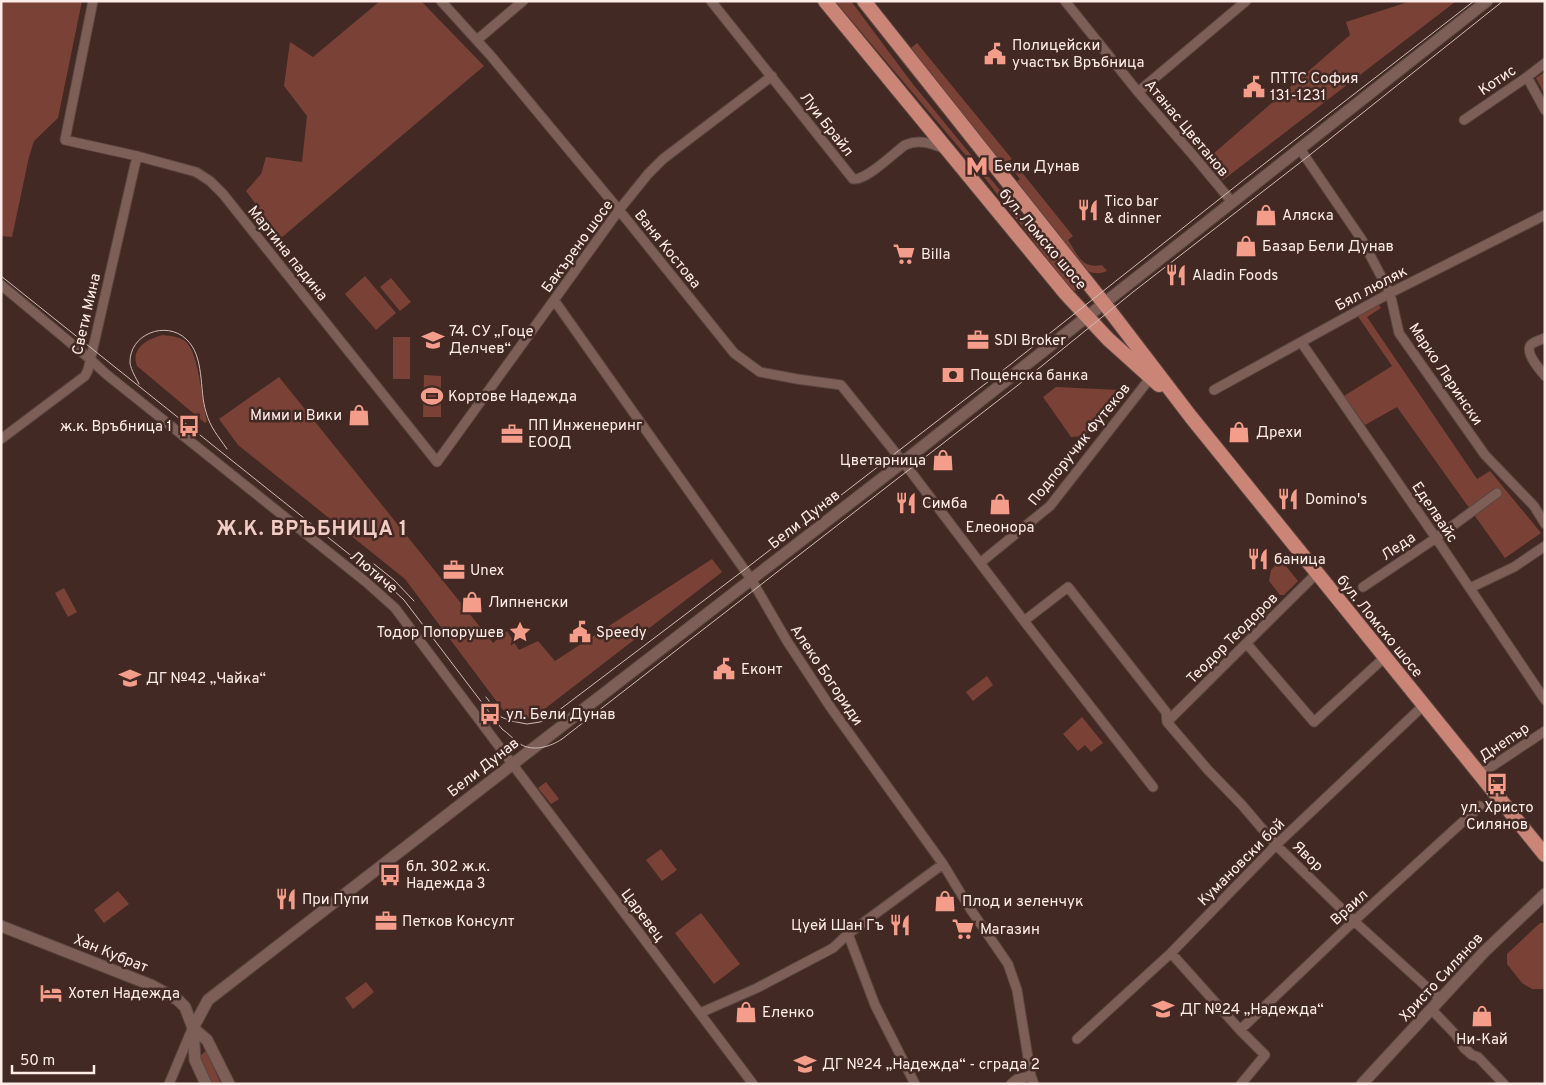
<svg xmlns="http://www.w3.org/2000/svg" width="1546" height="1085" font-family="Overpass,sans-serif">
	<rect width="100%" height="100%" fill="#432923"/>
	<path fill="#7a4236" d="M 1,1 L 82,1 L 58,118 L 34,141 L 29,157 L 12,237 L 1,236 Z
		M 380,1 L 421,1 L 484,66 L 281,238 L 246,191 L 261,174 L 266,157 L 302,162 L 307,116 L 284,86 L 290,42 L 313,57 Z
		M 835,1 L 851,1 L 912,83 L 1077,284 L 1077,290 L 1074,291 L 1070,288 L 984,177 Z
		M 1411,1 L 1455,2 L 1223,180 L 1205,161 L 1350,35 L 1346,22 Z
		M 917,43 L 1012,159 L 1000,165 L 911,48 Z
		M 1545,72 L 1545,95 L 1536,78 Z
		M 1016,165 L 1073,236 L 1068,240 C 1078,255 1081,269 1102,265 L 1107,271 C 1095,276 1089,272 1079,266 L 1014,183 L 1020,179 L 1012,169 Z
		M 365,276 L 396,313 L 376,330 L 345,294 Z
		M 391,278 L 411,302 L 400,311 L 380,287 Z
		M 1377,303 L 1381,308 L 1367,317 L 1477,479 L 1490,471 L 1541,533 L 1505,558 L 1397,407 L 1365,425 L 1344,396 L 1392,366 L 1357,315 Z
		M 163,335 C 171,336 180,337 186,342 C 199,354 202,402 207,421 L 205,423 L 137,366 C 130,348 149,338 163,335 Z
		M 393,337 L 410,337 L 410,379 L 393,379 Z
		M 424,375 L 441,376 L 441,417 L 423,417 Z
		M 279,377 L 493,643 L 507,631 L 519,650 L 538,641 L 555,661 L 712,559 L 722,572 L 538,714 C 525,721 515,717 503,710 L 405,579 L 238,445 L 219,419 Z
		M 1056,387 L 1119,390 L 1119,398 L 1084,436 L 1071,437 L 1043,397 Z
		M 1281,560 L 1298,581 L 1284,595 L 1280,595 L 1269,581 L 1271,570 Z
		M 64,588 L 77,612 L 68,617 L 55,593 Z
		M 987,676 L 993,685 L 973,701 L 966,692 Z
		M 1082,717 L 1103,743 L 1091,752 L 1085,745 L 1078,751 L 1063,734 Z
		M 546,782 L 559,799 L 551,804 L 538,788 Z
		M 661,849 L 677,870 L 662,881 L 646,860 Z
		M 118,891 L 129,904 L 104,923 L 94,910 Z
		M 701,913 L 740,964 L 714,984 L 675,933 Z
		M 1540,923 L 1545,923 L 1544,989 L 1532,989 L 1522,983 L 1507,964 L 1507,954 Z
		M 366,982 L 374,992 L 353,1009 L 345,998 Z
		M 206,1051 L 221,1084 L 212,1084 L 199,1057 Z"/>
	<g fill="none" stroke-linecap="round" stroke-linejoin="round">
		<g stroke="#5c4641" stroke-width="11">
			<path id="minor" d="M 93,1 L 65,140 L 137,156 L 196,172 L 210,181 L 223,194 L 437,462 L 619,210 L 648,174 L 663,159 L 772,76
				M 441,1 L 491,56 L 619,210 L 734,353 L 760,372 L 797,379 L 841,385 L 911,472 L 1024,621 L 1153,787
				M 711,1 L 853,179 C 866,181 894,153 905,145 C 919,139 931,143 945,149
				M 1065,1 L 1138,92 L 1192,154 L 1232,202
				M 477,40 L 523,1
				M 1527,77 L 1545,110
				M 1138,92 L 1246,1
				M 1464,120 L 1527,77 L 1545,63
				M 1300,149 L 1362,240 L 1390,293 L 1399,333 L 1485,455 L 1534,506 L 1545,524
				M 1,285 L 90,359 L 106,374 L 366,582 L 395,608 L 753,1084
				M 554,300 L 751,579 L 787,641 L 831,708 L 943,864 L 969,907 L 1008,964 L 1017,990 L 1031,1076 L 1034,1084
				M 1545,338 C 1541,340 1532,342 1530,346 C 1526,354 1540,370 1545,376
				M 1301,342 L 1436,538 L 1545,700
				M 1214,390 L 1390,293 L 1545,215
				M 1,439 L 85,376 L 88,370 L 137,156
				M 980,563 L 1050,506 L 1151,377
				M 1363,587 L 1436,538 L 1497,493
				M 1470,588 L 1514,567 L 1545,546
				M 1024,621 L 1068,587 L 1166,712 L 1167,722
				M 1247,644 L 1314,722 L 1385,657
				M 1167,722 L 1208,770 L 1242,805 L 1276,845 L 1354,921 L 1440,999
				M 1167,722 L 1317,573
				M 1479,775 L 1545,731
				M 848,934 L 875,1005 L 915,1084
				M 1171,953 L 1240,1030 L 1265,1055 L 1241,1084
				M 1431,1009 L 1456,1035 L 1464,1048 L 1472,1055 L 1478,1057 L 1504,1084
				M 700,1013 L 757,988 L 833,948 L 848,934 L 943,864
				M 1240,1030 L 1354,921 L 1480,806
				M 1077,1039 L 1171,953 L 1276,845 L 1424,705
				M 169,1084 L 192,1029
				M 1011,1084 L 1017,1079 L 1031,1076"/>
		</g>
		<g stroke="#5c4641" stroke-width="13">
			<path id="tertiary" d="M 1,926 L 151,985 L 178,1000 L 185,1007 L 193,1028 L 195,1060 L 206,1084
				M 193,1028 L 208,1000 L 903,462 L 1487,1
				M 193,1028 L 207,1040 L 229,1084
				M 1362,1084 L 1484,952 L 1545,894"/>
		</g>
		<g stroke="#5c4641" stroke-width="16">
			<path id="primary" d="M 825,1 L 1066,294 L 1108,339 L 1159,385
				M 864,1 L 1110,311 L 1191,417 L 1545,855"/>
		</g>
		<use href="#minor" stroke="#7d5f58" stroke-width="9"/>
		<use href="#tertiary" stroke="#7d5f58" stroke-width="11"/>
		<use href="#primary" stroke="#ca8577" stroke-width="14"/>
		<path stroke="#cfbbb6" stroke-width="1" d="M 1,276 L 389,586 L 404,600 L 502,729 C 508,733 514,740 520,744 C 533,752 550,747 562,739 L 1022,382 L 1133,292 L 1306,158 L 1503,1
			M 139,384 C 136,378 131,370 130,363 C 129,334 166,320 186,339 C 205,356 199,390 206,412 C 210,427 218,436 227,449
			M 374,564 L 394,580 L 414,601
			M 486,697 L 501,717 L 511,721 L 527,724 L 540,722 L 550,717 L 744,570 L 1011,364 L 1246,178 L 1474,1"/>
	</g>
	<defs>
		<g id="civic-bare" transform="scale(1.725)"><path d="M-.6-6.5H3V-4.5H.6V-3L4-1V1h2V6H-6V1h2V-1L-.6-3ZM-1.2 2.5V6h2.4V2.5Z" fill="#f49d8b" stroke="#432923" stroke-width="2.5" paint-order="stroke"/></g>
		<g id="metro-bare" transform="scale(1.725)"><path d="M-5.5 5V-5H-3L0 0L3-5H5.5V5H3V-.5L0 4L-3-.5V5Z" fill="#f49d8b" stroke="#432923" stroke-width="2.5" paint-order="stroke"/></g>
		<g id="restaurant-bare" transform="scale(1.725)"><path d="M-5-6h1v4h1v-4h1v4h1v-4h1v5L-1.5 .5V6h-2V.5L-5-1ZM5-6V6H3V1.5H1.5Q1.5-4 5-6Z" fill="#f49d8b" stroke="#432923" stroke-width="2.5" paint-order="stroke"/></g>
		<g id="shop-bare" transform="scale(1.725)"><path d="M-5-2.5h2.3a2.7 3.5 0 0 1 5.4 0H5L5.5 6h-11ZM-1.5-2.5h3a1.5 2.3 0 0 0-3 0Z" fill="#f49d8b" stroke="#432923" stroke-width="2.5" paint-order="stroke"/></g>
		<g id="supermarket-bare" transform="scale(1.725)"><path d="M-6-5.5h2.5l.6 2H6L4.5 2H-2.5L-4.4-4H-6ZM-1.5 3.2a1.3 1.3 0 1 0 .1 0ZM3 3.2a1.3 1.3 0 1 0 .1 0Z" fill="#f49d8b" stroke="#432923" stroke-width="2.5" paint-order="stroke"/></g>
		<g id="school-bare" transform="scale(1.725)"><path d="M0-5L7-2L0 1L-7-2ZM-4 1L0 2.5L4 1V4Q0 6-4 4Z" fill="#f49d8b" stroke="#432923" stroke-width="2.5" paint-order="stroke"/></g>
		<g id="office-bare" transform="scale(1.725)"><path d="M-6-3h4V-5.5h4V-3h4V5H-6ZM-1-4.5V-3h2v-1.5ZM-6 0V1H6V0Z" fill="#f49d8b" stroke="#432923" stroke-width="2.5" paint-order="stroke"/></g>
		<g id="bank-bare" transform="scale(1.725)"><path d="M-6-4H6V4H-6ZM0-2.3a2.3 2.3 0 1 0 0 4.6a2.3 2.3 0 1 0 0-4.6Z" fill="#f49d8b" stroke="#432923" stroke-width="2.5" paint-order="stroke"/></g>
		<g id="stadium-bare" transform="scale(1.725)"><path d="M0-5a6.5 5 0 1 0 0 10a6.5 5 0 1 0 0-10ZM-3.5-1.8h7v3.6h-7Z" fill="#f49d8b" stroke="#432923" stroke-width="2.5" paint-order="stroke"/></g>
		<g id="bus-bare" transform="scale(1.725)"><path d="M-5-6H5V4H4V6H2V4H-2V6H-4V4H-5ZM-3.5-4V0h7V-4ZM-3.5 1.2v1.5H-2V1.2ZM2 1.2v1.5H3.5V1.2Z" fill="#f49d8b" stroke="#432923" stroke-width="2.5" paint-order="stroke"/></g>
		<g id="sight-bare" transform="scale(1.725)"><path d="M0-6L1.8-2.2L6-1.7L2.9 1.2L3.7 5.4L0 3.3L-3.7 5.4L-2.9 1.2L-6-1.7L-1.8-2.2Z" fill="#f49d8b" stroke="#432923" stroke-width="2.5" paint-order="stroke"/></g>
		<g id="hotel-bare" transform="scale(1.725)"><path d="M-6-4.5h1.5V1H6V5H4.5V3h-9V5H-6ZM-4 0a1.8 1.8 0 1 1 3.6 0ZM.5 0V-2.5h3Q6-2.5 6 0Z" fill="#f49d8b" stroke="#432923" stroke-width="2.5" paint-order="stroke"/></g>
	</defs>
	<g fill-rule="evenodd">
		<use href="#civic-bare" x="995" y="54"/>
		<use href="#civic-bare" x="1254" y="87"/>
		<use href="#metro-bare" x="977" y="166"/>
		<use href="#restaurant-bare" x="1088" y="210"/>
		<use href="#shop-bare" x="1266" y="215"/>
		<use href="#shop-bare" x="1246" y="246"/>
		<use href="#supermarket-bare" x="904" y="254"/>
		<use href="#restaurant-bare" x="1176" y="275"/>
		<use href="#school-bare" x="433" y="340"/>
		<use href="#office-bare" x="978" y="340"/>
		<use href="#bank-bare" x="953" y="375"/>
		<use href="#stadium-bare" x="432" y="396"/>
		<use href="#shop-bare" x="359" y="415"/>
		<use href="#bus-bare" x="189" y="426"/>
		<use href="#shop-bare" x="1239" y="432"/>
		<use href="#office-bare" x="512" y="434"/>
		<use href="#shop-bare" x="943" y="460"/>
		<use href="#restaurant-bare" x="1288" y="499"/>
		<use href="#restaurant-bare" x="906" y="503"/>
		<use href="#shop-bare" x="1000" y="504"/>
		<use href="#restaurant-bare" x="1258" y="559"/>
		<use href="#office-bare" x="454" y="570"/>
		<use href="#shop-bare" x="472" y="602"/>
		<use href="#sight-bare" x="520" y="632"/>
		<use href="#civic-bare" x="580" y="632"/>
		<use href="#civic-bare" x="724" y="669"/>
		<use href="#school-bare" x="130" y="678"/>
		<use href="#bus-bare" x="490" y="714"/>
		<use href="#bus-bare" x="1497" y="784"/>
		<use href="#bus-bare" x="390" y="875"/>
		<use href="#restaurant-bare" x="286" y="899"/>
		<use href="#shop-bare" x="945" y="901"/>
		<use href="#office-bare" x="386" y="921"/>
		<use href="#restaurant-bare" x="900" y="925"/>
		<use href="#supermarket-bare" x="963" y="929"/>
		<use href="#hotel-bare" x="51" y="993"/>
		<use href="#school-bare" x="1163" y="1009"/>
		<use href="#shop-bare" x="746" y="1012"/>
		<use href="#shop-bare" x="1482" y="1016"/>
		<use href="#school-bare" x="805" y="1064"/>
	</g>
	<g text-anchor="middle" stroke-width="5" stroke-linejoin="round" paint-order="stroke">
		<g font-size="15" fill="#feece8" stroke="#432923" text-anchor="start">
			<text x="1012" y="50">Полицейски<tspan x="1012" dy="17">участък Връбница</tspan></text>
			<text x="1270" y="83">ПТТС София<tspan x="1270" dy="17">131-1231</tspan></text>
			<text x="994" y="171">Бели Дунав</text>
			<text x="1104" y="206">Tico bar<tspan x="1104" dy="17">&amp; dinner</tspan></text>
			<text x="1282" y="220">Аляска</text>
			<text x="1262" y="251">Базар Бели Дунав</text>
			<text x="921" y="259">Billa</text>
			<text x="1192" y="280">Aladin Foods</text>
			<text x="449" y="336">74. СУ „Гоце<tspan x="449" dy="17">Делчев“</tspan></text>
			<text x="994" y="345">SDI Broker</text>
			<text x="970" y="380">Пощенска банка</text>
			<text x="448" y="401">Кортове Надежда</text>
			<text x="342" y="420" text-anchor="end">Мими и Вики</text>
			<text x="528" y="430">ПП Инженеринг<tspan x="528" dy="17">ЕООД</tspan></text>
			<text x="172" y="431" text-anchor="end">ж.к. Връбница 1</text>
			<text x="1256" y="437">Дрехи</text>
			<text x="926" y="465" text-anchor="end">Цветарница</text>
			<text x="1305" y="504">Domino's</text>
			<text x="922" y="508">Симба</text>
			<text x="1000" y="532" text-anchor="middle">Елеонора</text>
			<text x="1274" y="564">баница</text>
			<text x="470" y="575">Unex</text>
			<text x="488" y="607">Липненски</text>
			<text x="504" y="637" text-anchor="end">Тодор Попорушев</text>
			<text x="596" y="637">Speedy</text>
			<text x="741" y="674">Еконт</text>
			<text x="146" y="683">ДГ №42 „Чайка“</text>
			<text x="506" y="719">ул. Бели Дунав</text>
			<text x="1497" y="812" text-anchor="middle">ул. Христо<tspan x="1497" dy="17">Силянов</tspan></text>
			<text x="406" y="871">бл. 302 ж.к.<tspan x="406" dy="17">Надежда 3</tspan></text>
			<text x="302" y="904">При Пупи</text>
			<text x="962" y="906">Плод и зеленчук</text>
			<text x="402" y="926">Петков Консулт</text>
			<text x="884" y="930" text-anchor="end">Цуей Шан Гъ</text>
			<text x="980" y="934">Магазин</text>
			<text x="68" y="998">Хотел Надежда</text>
			<text x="1180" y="1014">ДГ №24 „Надежда“</text>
			<text x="762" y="1017">Еленко</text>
			<text x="1482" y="1044" text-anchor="middle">Ни-Кай</text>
			<text x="822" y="1069">ДГ №24 „Надежда“ - сграда 2</text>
		</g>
		<g font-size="15" fill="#feece8" stroke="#432923">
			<text transform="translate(1497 80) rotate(-34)" y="5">Котис</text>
			<text transform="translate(827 124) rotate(52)" y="5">Луи Брайл</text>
			<text transform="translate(1187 128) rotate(50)" y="5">Атанас Цветанов</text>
			<text transform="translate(1043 239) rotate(50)" y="5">бул. Ломско шосе</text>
			<text transform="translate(577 246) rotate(-54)" y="5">Бакърено шосе</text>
			<text transform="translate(668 249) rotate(51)" y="5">Ваня Костова</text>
			<text transform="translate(288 253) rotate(51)" y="5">Мартина падина</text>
			<text transform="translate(1371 288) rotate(-28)" y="5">Бял люляк</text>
			<text transform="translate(86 314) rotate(-77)" y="5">Свети Мина</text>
			<text transform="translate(1446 374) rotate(56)" y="5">Марко Лерински</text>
			<text transform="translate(1079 444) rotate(-51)" y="5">Подпоручик Футеков</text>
			<text transform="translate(1435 512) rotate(56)" y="5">Еделвайс</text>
			<text transform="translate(804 519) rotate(-38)" y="5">Бели Дунав</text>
			<text transform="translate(1398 546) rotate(-34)" y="5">Леда</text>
			<text transform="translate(374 572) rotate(40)" y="5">Лютиче</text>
			<text transform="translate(1380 626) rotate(51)" y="5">бул. Ломско шосе</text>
			<text transform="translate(1232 638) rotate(-45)" y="5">Теодор Теодоров</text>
			<text transform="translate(827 675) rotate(56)" y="5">Алеко Богориди</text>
			<text transform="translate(1504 742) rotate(-34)" y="5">Днепър</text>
			<text transform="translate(483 767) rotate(-38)" y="5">Бели Дунав</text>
			<text transform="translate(1308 856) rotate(44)" y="5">Явор</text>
			<text transform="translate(1241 862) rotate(-45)" y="5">Кумановски бой</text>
			<text transform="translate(1349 907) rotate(-43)" y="5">Враил</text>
			<text transform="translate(643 915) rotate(53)" y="5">Царевец</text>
			<text transform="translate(111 953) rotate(22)" y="5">Хан Кубрат</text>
			<text transform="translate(1441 977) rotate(-47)" y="5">Христо Силянов</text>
		</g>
		<g font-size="20" font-weight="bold" letter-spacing="1" fill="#f1cdc5" stroke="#432923">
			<text x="312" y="535">Ж.К. ВРЪБНИЦА 1</text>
		</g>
	</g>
	<rect width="1546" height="1085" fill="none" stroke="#feece8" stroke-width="5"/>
	<path d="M12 1065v8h82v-8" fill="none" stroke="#feece8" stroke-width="2.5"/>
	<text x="20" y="1065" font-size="15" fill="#feece8" stroke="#432923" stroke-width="4" paint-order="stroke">50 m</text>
</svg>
